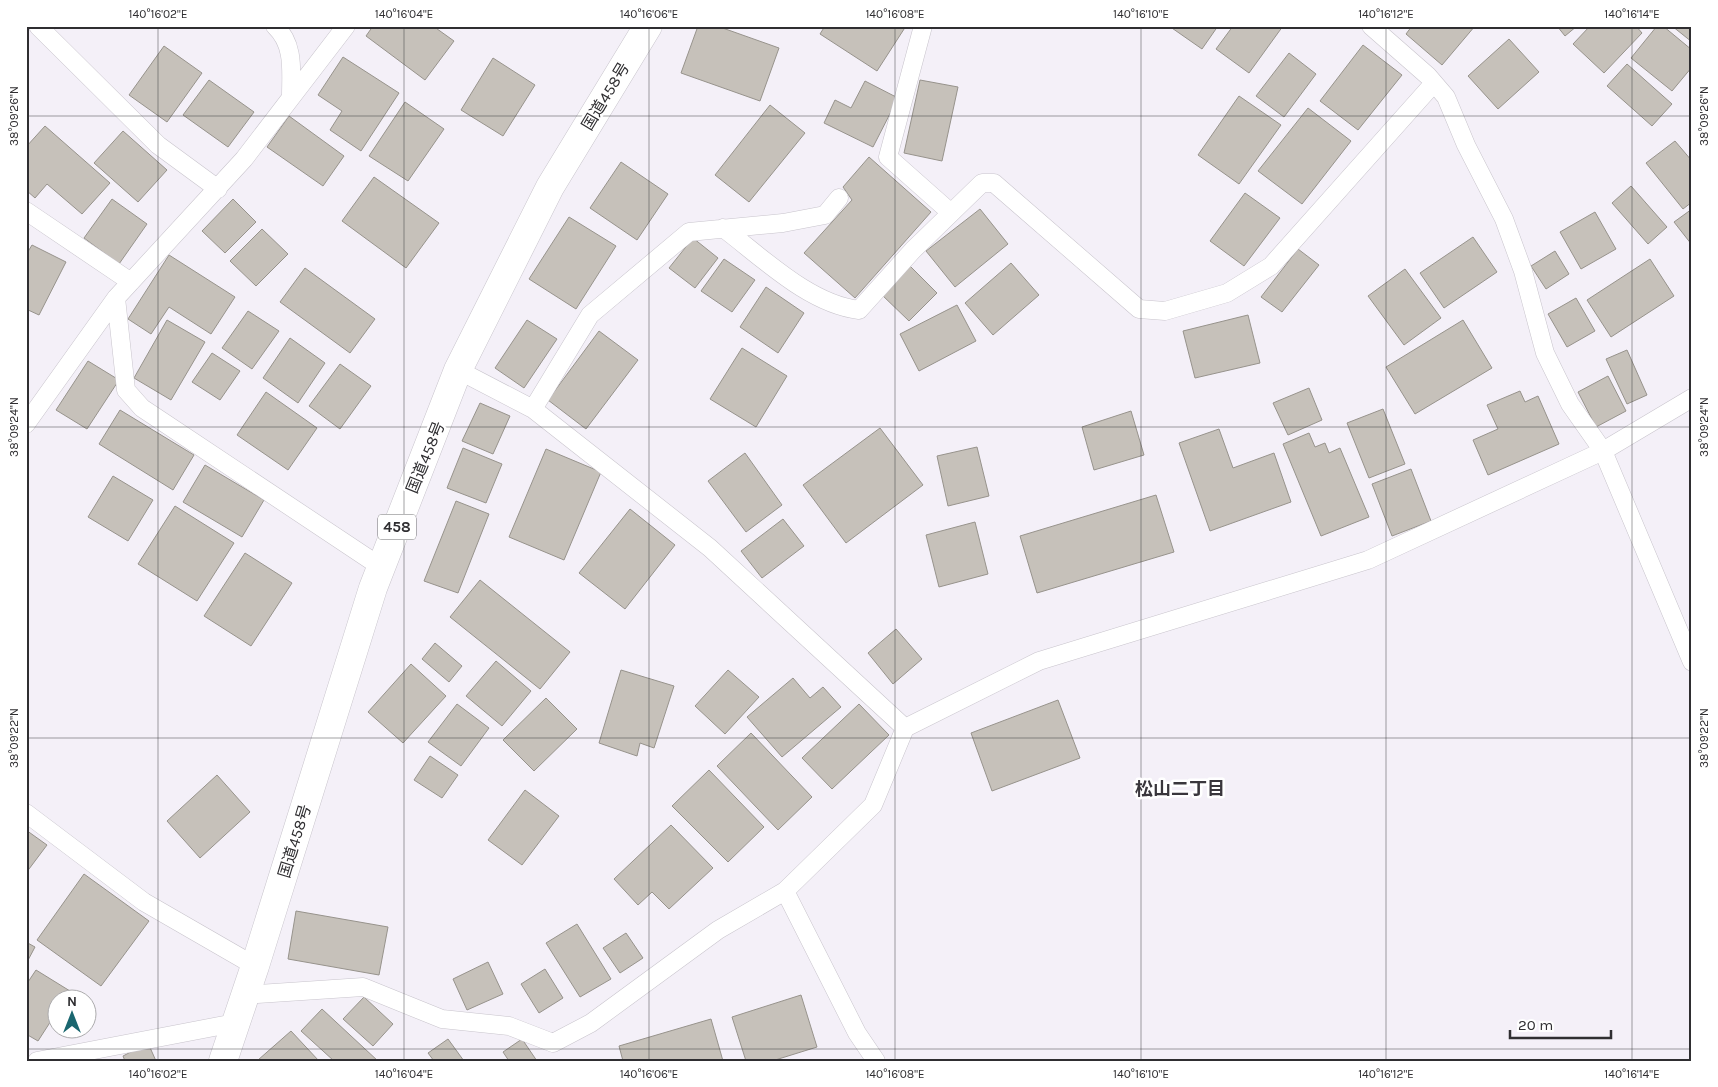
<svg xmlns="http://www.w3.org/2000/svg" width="1718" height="1087" font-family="Karla,'Noto Sans JP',sans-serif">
	<rect width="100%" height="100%" fill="#f4f0f8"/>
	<path fill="#c6c1ba" stroke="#97938c" d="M 373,26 L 433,26 L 454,41 L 425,80 L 366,36 Z
		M 698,26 L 717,26 L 779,48 L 760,101 L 681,73 Z
		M 825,26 L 906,26 L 877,71 L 820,34 Z
		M 1169,26 L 1218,26 L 1202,49 Z
		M 1233,26 L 1283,26 L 1249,73 L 1216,49 Z
		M 1412,26 L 1475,26 L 1442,65 L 1406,34 Z
		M 1557,26 L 1577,26 L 1565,36 Z
		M 1590,26 L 1636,26 L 1642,33 L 1604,73 L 1573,44 Z
		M 1657,26 L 1663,26 L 1692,50 L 1692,67 L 1672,91 L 1631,58 Z
		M 1672,26 L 1692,26 L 1692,42 Z
		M 1509,39 L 1539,72 L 1498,109 L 1468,76 Z
		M 1363,45 L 1402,75 L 1358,130 L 1320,101 Z
		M 164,46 L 202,73 L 167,122 L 129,95 Z
		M 1289,53 L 1316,74 L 1284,117 L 1256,96 Z
		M 343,57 L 399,93 L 361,151 L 330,130 L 342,111 L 318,95 Z
		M 493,58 L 535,85 L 503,136 L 461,110 Z
		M 1627,64 L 1672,104 L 1652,126 L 1607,86 Z
		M 209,80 L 254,112 L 228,147 L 183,115 Z
		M 920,80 L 958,87 L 942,161 L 904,153 Z
		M 865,81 L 898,98 L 873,147 L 824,123 L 835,100 L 851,108 Z
		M 1239,96 L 1281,125 L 1239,184 L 1198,155 Z
		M 405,102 L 444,129 L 408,181 L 369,156 Z
		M 770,105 L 805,133 L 749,202 L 715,175 Z
		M 1308,108 L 1351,141 L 1302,204 L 1258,171 Z
		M 289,116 L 344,156 L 323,186 L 267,147 Z
		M 45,126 L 110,183 L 82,214 L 47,184 L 35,198 L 26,190 L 26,147 Z
		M 123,131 L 167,170 L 138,202 L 94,163 Z
		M 1675,141 L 1692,161 L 1692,202 L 1683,209 L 1646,163 Z
		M 869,157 L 931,212 L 855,298 L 804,253 L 852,200 L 843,187 Z
		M 621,162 L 668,194 L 637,240 L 590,208 Z
		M 374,177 L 439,223 L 406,268 L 342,221 Z
		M 1631,186 L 1667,227 L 1648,244 L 1612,203 Z
		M 1245,193 L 1280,218 L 1244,266 L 1210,241 Z
		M 112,199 L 147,224 L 119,264 L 84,238 Z
		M 233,199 L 256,222 L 225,253 L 202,231 Z
		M 980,209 L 1008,244 L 955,287 L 926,251 Z
		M 1692,209 L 1692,245 L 1674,222 Z
		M 1595,212 L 1616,249 L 1581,269 L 1560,232 Z
		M 569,217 L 616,246 L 576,309 L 529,279 Z
		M 262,229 L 288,254 L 256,286 L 230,261 Z
		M 1473,237 L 1497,272 L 1444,308 L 1420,273 Z
		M 693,238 L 718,258 L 695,288 L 669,268 Z
		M 32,245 L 66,262 L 39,315 L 26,309 L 26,255 Z
		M 1298,249 L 1319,265 L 1282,312 L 1261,297 Z
		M 1555,251 L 1569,274 L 1546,289 L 1531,266 Z
		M 169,255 L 235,297 L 211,334 L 169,307 L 151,334 L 128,319 Z
		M 724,259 L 755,280 L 732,312 L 701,291 Z
		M 1650,259 L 1674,296 L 1611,337 L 1587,300 Z
		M 1011,263 L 1039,295 L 993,335 L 965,303 Z
		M 909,265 L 937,293 L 909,321 L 881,294 Z
		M 305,268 L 375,319 L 350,353 L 280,302 Z
		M 1405,269 L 1441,318 L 1404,345 L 1368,296 Z
		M 766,287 L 804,313 L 778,353 L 740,327 Z
		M 1576,298 L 1595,331 L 1567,347 L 1548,314 Z
		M 957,305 L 976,341 L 919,371 L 900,334 Z
		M 248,311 L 279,331 L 252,369 L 222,348 Z
		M 1248,315 L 1260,363 L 1195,378 L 1183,331 Z
		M 167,320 L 205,342 L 171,400 L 134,378 Z
		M 527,320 L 557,339 L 524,388 L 495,368 Z
		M 1463,320 L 1492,368 L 1415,414 L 1386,367 Z
		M 599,331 L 638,360 L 586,429 L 548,400 Z
		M 290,338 L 325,363 L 298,403 L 263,378 Z
		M 742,348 L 787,376 L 756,427 L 710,399 Z
		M 1627,350 L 1647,395 L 1627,404 L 1606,359 Z
		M 212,353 L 240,371 L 220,400 L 192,382 Z
		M 88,361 L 119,380 L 87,429 L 56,410 Z
		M 340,364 L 371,386 L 340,429 L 309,406 Z
		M 1608,376 L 1626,411 L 1596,427 L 1578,392 Z
		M 1309,388 L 1322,420 L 1288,435 L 1273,403 Z
		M 1520,391 L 1525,402 L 1538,396 L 1559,444 L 1488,475 L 1473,440 L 1498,429 L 1487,405 Z
		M 266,392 L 317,428 L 288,470 L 237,435 Z
		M 480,403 L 510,416 L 493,454 L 462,441 Z
		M 1383,409 L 1405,464 L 1369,478 L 1347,423 Z
		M 120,410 L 194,455 L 173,490 L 99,444 Z
		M 1131,411 L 1144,455 L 1094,470 L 1082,427 Z
		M 880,428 L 923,485 L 846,543 L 803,485 Z
		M 1219,429 L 1233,468 L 1274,453 L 1291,502 L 1210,531 L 1179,443 Z
		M 1309,433 L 1315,447 L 1325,443 L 1329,453 L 1340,448 L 1369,517 L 1321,536 L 1283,444 Z
		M 977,447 L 989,496 L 948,506 L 937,456 Z
		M 463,448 L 502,464 L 486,503 L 447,488 Z
		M 546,449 L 601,472 L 564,560 L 509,537 Z
		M 745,453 L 782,505 L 746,532 L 708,481 Z
		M 205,465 L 264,500 L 242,537 L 183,502 Z
		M 1411,469 L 1431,521 L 1392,536 L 1372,484 Z
		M 113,476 L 153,500 L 128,541 L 88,517 Z
		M 1156,495 L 1174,552 L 1037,593 L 1020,536 Z
		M 456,501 L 489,514 L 458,593 L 424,581 Z
		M 175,506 L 234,543 L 197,601 L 138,564 Z
		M 630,509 L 675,545 L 625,609 L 579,573 Z
		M 783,519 L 804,546 L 762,578 L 741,551 Z
		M 975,522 L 988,574 L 939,587 L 926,535 Z
		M 245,553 L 292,583 L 251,646 L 204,616 Z
		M 480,580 L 570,652 L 540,689 L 450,617 Z
		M 896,629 L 922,659 L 893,684 L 868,653 Z
		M 435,643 L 462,666 L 449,682 L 422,659 Z
		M 496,661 L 531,691 L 502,726 L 466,696 Z
		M 411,664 L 446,696 L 403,743 L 368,712 Z
		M 621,670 L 674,686 L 654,748 L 640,743 L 637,756 L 599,743 Z
		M 728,670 L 759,697 L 725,734 L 695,706 Z
		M 793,678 L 810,698 L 823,687 L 841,707 L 782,757 L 747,717 Z
		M 546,698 L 577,729 L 534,771 L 503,740 Z
		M 1058,700 L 1080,758 L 992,791 L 971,733 Z
		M 457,704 L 489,728 L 461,766 L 428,742 Z
		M 859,704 L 889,735 L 832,789 L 802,758 Z
		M 751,733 L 812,797 L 778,830 L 717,766 Z
		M 430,756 L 458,775 L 442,798 L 414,780 Z
		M 709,770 L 764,827 L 728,862 L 672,806 Z
		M 217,775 L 250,812 L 200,858 L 167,821 Z
		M 525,790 L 559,816 L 522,865 L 488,840 Z
		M 671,825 L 713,868 L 669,909 L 652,892 L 638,905 L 614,879 Z
		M 26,830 L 47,845 L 26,873 Z
		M 84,874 L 149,921 L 101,986 L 37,940 Z
		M 296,911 L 388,927 L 379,975 L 288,959 Z
		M 577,924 L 611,979 L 580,997 L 546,943 Z
		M 626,933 L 643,958 L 620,973 L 603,948 Z
		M 26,942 L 35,947 L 26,964 Z
		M 488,962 L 503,994 L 467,1010 L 453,979 Z
		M 545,969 L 563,998 L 539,1013 L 521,984 Z
		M 36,970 L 70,991 L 64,1000 L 58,1000 L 58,1010 L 38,1041 L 26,1034 L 26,985 Z
		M 801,995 L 817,1047 L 772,1061 L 746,1061 L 732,1017 Z
		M 364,997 L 393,1024 L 373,1046 L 343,1019 Z
		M 322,1009 L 378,1061 L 334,1061 L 301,1031 Z
		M 711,1019 L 723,1061 L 623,1061 L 619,1046 Z
		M 291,1031 L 319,1061 L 259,1061 L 258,1060 Z
		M 448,1039 L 464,1061 L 434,1061 L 428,1053 Z
		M 522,1039 L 537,1061 L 509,1061 L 503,1052 Z
		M 148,1043 L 156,1061 L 125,1061 L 123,1056 Z"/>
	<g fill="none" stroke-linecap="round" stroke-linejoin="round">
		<g stroke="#c8c4cc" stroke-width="19">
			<path id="service" d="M 38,26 L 158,145 L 218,189
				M 275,26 C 295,45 291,71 291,97
				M 923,26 L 888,157 L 950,212
				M 1371,26 L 1428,76 L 1446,97 L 1466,145 L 1504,219 L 1523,271 L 1545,353 L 1570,404 L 1603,451 L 1692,662
				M 26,211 L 131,282
				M 723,228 C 763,258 809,304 859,310 L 913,250 L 982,183 L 994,183 L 1139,309 L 1165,311 L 1227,293 L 1271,266 L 1434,83
				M 116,298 L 126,390 L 142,408 L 381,567
				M 458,370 L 533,409 L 710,548 L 905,728
				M 533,409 L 590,315 L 689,232 L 783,223 L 825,215 L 839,198
				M 26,424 L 116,298 L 244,159 L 346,26
				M 26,813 L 144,902 L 255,966
				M 785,891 L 857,1033 L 876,1061
				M 244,995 L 363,987 L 442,1019 L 509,1026 L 553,1043 L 591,1023 L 718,930 L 785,891 L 873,805 L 905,728 L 1039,661 L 1368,560 L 1603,451 L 1692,398
				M 37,1061 L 235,1023"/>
		</g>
		<g stroke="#c8c4cc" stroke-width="29">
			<path id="trunk" d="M 223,1061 L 255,966 L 373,588 L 458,370 L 550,187 L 648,26"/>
		</g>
		<use href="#service" stroke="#fff" stroke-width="18"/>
		<use href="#trunk" stroke="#fff" stroke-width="28"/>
	</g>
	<path fill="none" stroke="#2f2e31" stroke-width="1" stroke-opacity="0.45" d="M 158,26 L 158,1061M 404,26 L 404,1061M 649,26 L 649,1061M 895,26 L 895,1061M 1141,26 L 1141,1061M 1386,26 L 1386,1061M 1632,26 L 1632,1061M 26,116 L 1692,116M 26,427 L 1692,427M 26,738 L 1692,738M 26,1049 L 1692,1049"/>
	<g text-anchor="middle" stroke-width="5" stroke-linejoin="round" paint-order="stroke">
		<rect fill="#fff" stroke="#6d6d6f" stroke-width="1" x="378" y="514.5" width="38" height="25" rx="4"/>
		<g font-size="15" font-weight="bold" fill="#2f2e31">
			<text x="397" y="532">458</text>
		</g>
		<g font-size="16" fill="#2f2e31" stroke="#fff">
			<text transform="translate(605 96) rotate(-59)" y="6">国道458号</text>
			<text transform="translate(425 457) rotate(-68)" y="6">国道458号</text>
			<text transform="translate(294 841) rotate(-73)" y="6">国道458号</text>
		</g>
		<g font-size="18" font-weight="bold" fill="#39363c" stroke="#fff">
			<text x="1180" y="795">松山二丁目</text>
		</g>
	</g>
	<rect width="1718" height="1087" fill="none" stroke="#ffffff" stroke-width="55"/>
	<g transform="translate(72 1014)"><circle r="24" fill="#ffffff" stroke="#acabad"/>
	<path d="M0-4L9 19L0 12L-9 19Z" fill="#1a666f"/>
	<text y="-8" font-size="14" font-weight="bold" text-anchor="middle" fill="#2f2e31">N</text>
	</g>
	<path d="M1510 1030v8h101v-8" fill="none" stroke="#2f2e31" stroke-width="2.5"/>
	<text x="1518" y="1030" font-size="15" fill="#2f2e31" stroke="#ffffff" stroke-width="4" paint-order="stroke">20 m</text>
	<rect x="28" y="28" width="1662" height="1032" fill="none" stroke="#2f2e31" stroke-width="2"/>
	<g font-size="12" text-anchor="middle" fill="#2f2e31">
		<text x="158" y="18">140°16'02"E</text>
		<text x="404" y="18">140°16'04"E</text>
		<text x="649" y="18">140°16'06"E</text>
		<text x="895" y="18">140°16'08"E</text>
		<text x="1141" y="18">140°16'10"E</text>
		<text x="1386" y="18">140°16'12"E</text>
		<text x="1632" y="18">140°16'14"E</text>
		<text transform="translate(14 116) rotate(-90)" y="4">38°09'26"N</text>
		<text transform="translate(1704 116) rotate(-90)" y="4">38°09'26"N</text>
		<text transform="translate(14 427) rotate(-90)" y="4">38°09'24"N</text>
		<text transform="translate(1704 427) rotate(-90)" y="4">38°09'24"N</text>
		<text transform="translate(14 738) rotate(-90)" y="4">38°09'22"N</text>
		<text transform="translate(1704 738) rotate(-90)" y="4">38°09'22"N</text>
		<text x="158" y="1078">140°16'02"E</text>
		<text x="404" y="1078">140°16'04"E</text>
		<text x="649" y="1078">140°16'06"E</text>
		<text x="895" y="1078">140°16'08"E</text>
		<text x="1141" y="1078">140°16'10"E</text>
		<text x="1386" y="1078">140°16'12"E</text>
		<text x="1632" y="1078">140°16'14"E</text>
	</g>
</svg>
